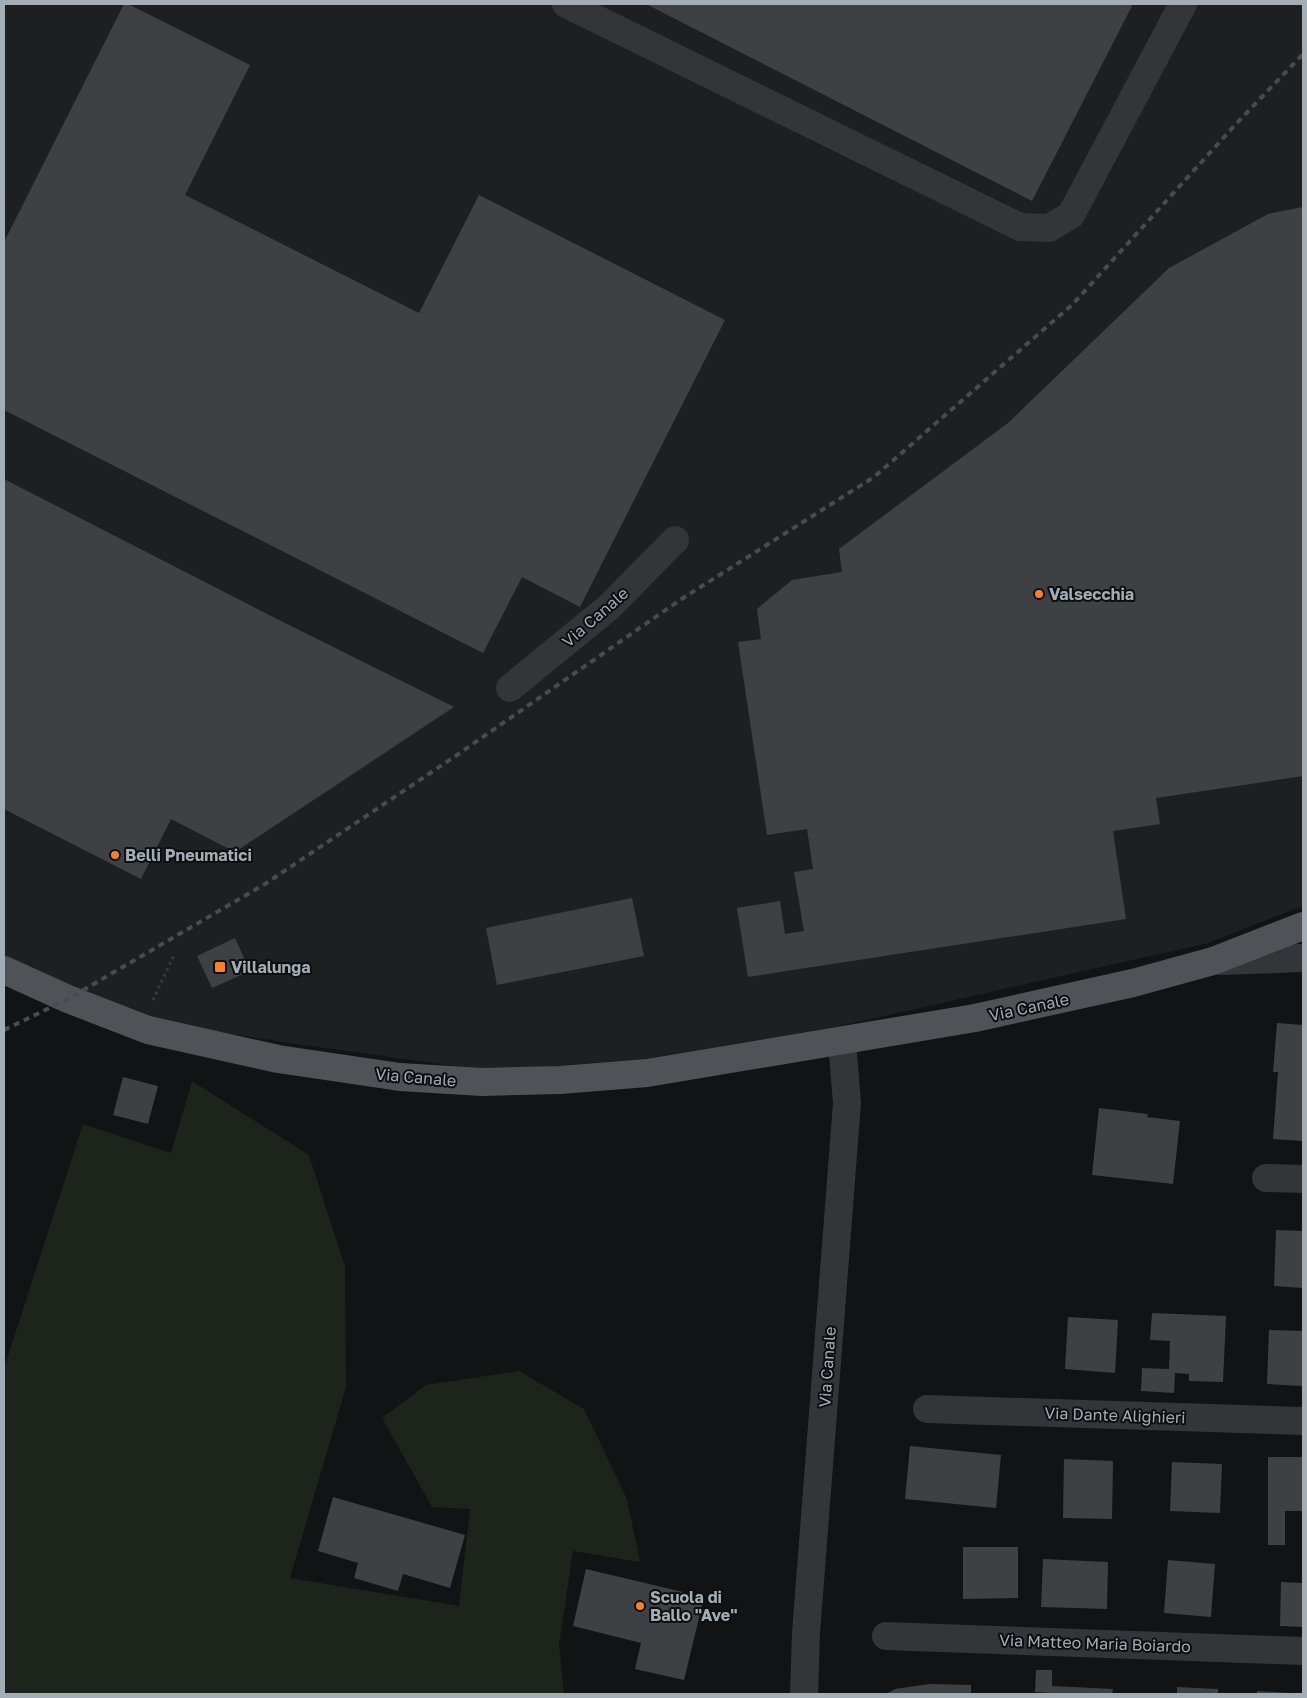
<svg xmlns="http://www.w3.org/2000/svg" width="1307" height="1698" font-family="'Golos Text',sans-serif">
	<rect width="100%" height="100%" fill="#121314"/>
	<path fill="#1e1f21" d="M 4,4 L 1303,4 L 1303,906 L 1208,943 L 840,1026 L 644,1059 L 489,1071 L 283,1042 L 169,1024 L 111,1003 L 4,957 Z"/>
	<path fill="#1d241c" d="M 192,1081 L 309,1155 L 345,1267 L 346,1387 L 290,1578 L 459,1606 L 470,1509 L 432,1507 L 382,1418 L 426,1385 L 519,1371 L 584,1409 L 627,1499 L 640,1562 L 573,1551 L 559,1645 L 564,1694 L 4,1694 L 4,1368 L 92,1096 L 83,1124 L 171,1153 Z"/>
	<path fill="#3e4144" d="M 124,4 L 128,4 L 250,65 L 185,195 L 419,313 L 479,195 L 725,320 L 580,607 L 522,577 L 483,653 L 4,410 L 4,242 Z
		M 646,4 L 1133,4 L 1032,201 Z
		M 1303,207 L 1303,776 L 1156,798 L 1160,824 L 1113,831 L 1126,919 L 748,977 L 737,908 L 780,901 L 785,934 L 804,931 L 794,872 L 813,869 L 807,829 L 767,835 L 738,642 L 761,639 L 757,609 L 792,580 L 842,572 L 839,549 L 1008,423 L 1169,268 L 1268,214 Z
		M 4,479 L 275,618 L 454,707 L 235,852 L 171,819 L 141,879 L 4,809 Z
		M 632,898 L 644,956 L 497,985 L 486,928 Z
		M 235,938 L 250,971 L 212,988 L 197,956 Z
		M 1277,1023 L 1303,1025 L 1303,1141 L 1273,1139 L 1278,1072 L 1273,1072 Z
		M 123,1077 L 158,1086 L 148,1124 L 113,1115 Z
		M 1099,1108 L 1148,1114 L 1147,1117 L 1180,1121 L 1173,1184 L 1092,1175 Z
		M 1276,1230 L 1303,1231 L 1303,1288 L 1274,1286 Z
		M 1152,1313 L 1226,1316 L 1223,1382 L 1189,1381 L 1189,1374 L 1175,1373 L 1174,1393 L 1141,1391 L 1142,1368 L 1169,1369 L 1170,1341 L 1150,1340 Z
		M 1068,1317 L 1118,1320 L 1115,1373 L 1065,1369 Z
		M 1269,1330 L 1303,1331 L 1303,1386 L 1267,1384 Z
		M 910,1446 L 1001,1455 L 996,1508 L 905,1499 Z
		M 1268,1457 L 1303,1457 L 1303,1511 L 1285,1511 L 1285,1545 L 1268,1545 Z
		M 1064,1459 L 1113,1461 L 1112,1519 L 1063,1518 Z
		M 1172,1462 L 1222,1464 L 1220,1513 L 1170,1511 Z
		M 333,1497 L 465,1535 L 450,1588 L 403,1574 L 398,1591 L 354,1578 L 358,1563 L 318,1551 Z
		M 963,1547 L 1018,1547 L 1018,1598 L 963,1599 Z
		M 1043,1559 L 1108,1562 L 1107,1609 L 1041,1607 Z
		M 1168,1560 L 1215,1564 L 1211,1617 L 1164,1613 Z
		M 586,1569 L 704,1597 L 684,1680 L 635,1669 L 641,1643 L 573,1626 Z
		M 1281,1582 L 1303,1583 L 1303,1627 L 1280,1626 Z
		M 1036,1670 L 1052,1670 L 1052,1686 L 1113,1689 L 1112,1694 L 1051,1694 L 1051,1693 L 1035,1692 Z
		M 929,1684 L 971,1685 L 971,1694 L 886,1694 L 895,1689 Z
		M 1177,1687 L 1218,1689 L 1218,1694 L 1177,1694 Z
		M 1257,1691 L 1289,1693 L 1289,1694 L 1257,1694 Z"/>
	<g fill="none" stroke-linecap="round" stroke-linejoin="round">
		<path stroke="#393d40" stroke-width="3" stroke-dasharray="2.5 4" stroke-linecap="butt" d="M 153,1000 L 175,953"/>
		<path stroke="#333539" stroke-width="28" d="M 566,4 L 1020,227 L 1049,228 L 1071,215 L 1183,4
			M 510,688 L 609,607 L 675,540
			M 1220,961 L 1303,958
			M 1266,1178 L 1303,1179
			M 927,1409 L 1303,1421
			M 886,1636 L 1303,1651
			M 804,1694 L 806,1633 L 847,1103 L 842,1041"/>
		<path stroke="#4f5358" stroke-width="28" d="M 4,970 L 68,999 L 148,1030 L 278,1059 L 400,1077 L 482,1082 L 560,1080 L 647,1073 L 975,1018 L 1133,983 L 1213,961 L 1303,926"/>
		<path stroke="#484c50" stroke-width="4" stroke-dasharray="6 5" stroke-linecap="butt" d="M 4,1030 L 68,999 L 265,884 L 457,755 L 680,600 L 874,477 L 1073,304 L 1235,125 L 1303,54"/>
	</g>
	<g fill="#fd8021" stroke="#0d0e0f" stroke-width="2">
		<circle cx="1039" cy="594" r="5"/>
		<circle cx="115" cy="855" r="5"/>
		<rect x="214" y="961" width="12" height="12" rx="2.5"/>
		<circle cx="640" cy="1606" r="5"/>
	</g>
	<g text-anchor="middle" stroke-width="4" stroke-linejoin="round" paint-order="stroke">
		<g font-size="16" font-weight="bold" fill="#a3adb6" stroke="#0d0e0f" text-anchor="start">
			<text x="1049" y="600">Valsecchia</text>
			<text x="125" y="861">Belli Pneumatici</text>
			<text x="231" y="973">Villalunga</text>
			<text x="650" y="1603">Scuola di<tspan x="650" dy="18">Ballo "Ave"</tspan></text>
		</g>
		<g font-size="16" fill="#a3adb6" stroke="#0d0e0f">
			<text transform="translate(595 617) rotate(-41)" y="6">Via Canale</text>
			<text transform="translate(1029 1007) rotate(-12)" y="6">Via Canale</text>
			<text transform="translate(416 1077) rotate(5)" y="6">Via Canale</text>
			<text transform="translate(827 1367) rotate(-86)" y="6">Via Canale</text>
			<text transform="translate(1115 1415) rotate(2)" y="6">Via Dante Alighieri</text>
			<text transform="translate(1095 1643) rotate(2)" y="6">Via Matteo Maria Boiardo</text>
		</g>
	</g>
	<rect width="1307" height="1698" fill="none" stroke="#a3adb6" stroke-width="10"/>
</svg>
